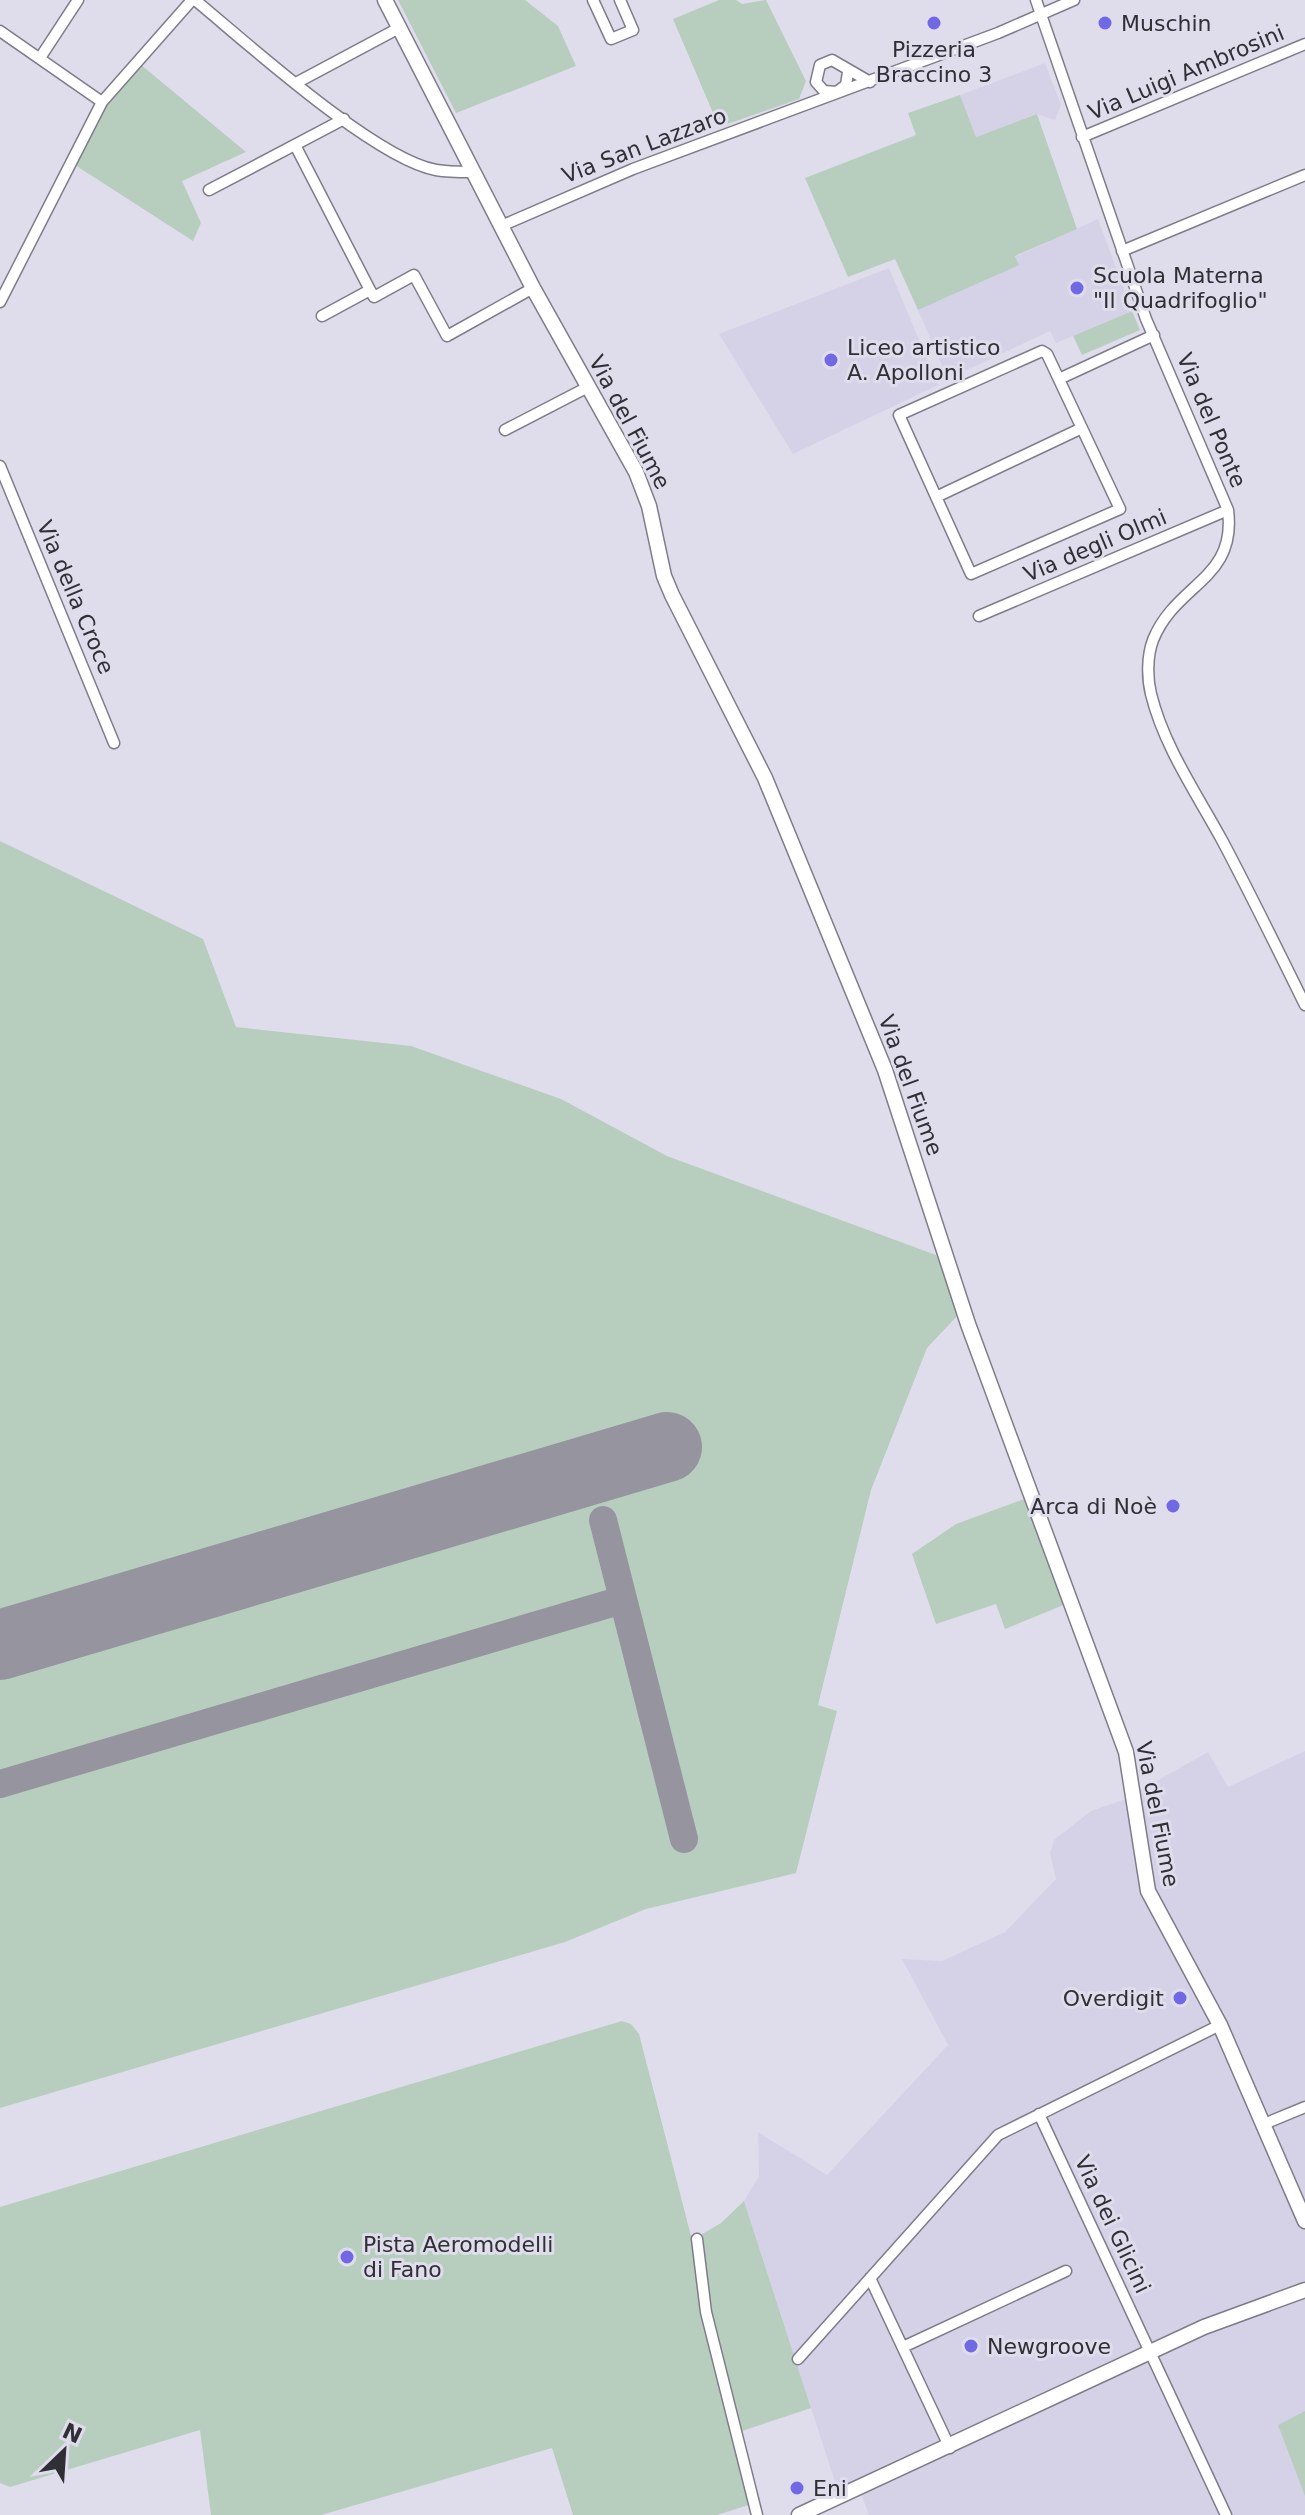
<svg xmlns="http://www.w3.org/2000/svg" width="1305" height="2515" font-family="'DejaVu Sans',sans-serif">
	<rect width="100%" height="100%" fill="#dfddec"/>
	<path fill="#d5d2e8" d="M 1045,63 L 1061,105 L 1055,120 L 1037,114 L 976,137 L 960,95 Z
		M 1098,219 L 1132,311 L 1056,343 L 1050,331 L 948,379 L 918,310 L 1018,265 L 1015,257 Z
		M 889,268 L 938,385 L 793,454 L 719,334 Z
		M 1305,1751 L 1305,2515 L 869,2515 L 857,2484 L 838,2491 L 744,2201 L 759,2176 L 758,2132 L 827,2175 L 948,2045 L 902,1959 L 942,1961 L 1005,1932 L 1056,1879 L 1050,1853 L 1054,1840 L 1091,1811 L 1123,1800 L 1208,1752 L 1228,1787 Z"/>
	<path fill="#b7cebe" d="M 398,0 L 525,0 L 558,26 L 576,66 L 456,113 Z
		M 719,0 L 736,0 L 742,4 L 766,0 L 806,81 L 799,99 L 719,127 L 673,19 Z
		M 140,64 L 246,152 L 182,181 L 201,223 L 193,241 L 75,165 L 105,104 Z
		M 960,95 L 976,137 L 1037,114 L 1077,229 L 1015,256 L 1019,265 L 918,310 L 895,259 L 848,277 L 805,178 L 916,135 L 908,113 Z
		M 1132,311 L 1140,330 L 1082,355 L 1073,336 Z
		M 0,841 L 203,939 L 236,1027 L 411,1046 L 561,1099 L 667,1156 L 936,1255 L 961,1312 L 927,1348 L 871,1490 L 818,1705 L 837,1711 L 796,1873 L 646,1909 L 565,1942 L 0,2108 Z
		M 1024,1499 L 1066,1604 L 1005,1629 L 996,1604 L 936,1624 L 912,1554 L 956,1524 Z
		M 622,2021 L 631,2024 L 639,2034 L 692,2240 L 721,2223 L 744,2201 L 811,2408 L 742,2431 L 695,2251 L 752,2504 L 717,2515 L 573,2515 L 552,2448 L 321,2515 L 211,2515 L 200,2430 L 10,2487 L 0,2483 L 0,2207 Z
		M 1305,2411 L 1305,2496 L 1278,2425 Z"/>
	<g fill="none" stroke-linecap="round" stroke-linejoin="round">
		<path stroke="#96949f" stroke-width="28" d="M 603,1520 L 684,1839
			M 0,1784 L 622,1600"/>
		<path stroke="#96949f" stroke-width="70" d="M 0,1645 L 667,1447"/>
		<g stroke="#7e7c89" stroke-width="13">
			<path id="street" d="M 195,0 C 246,42 375,159 436,170 C 447,172 461,172 472,172
				M 593,0 L 611,39 L 633,30 L 620,0
				M 1036,0 L 1146,319 L 1228,510 C 1237,580 1176,583 1153,640 C 1147,656 1147,678 1151,694 C 1164,747 1197,794 1223,842 C 1251,895 1278,950 1305,1005
				M 0,31 L 102,102
				M 40,58 L 78,0
				M 848,72 L 846,85 L 837,92 L 824,91 L 816,82 L 820,65 L 832,60 L 870,82
				M 296,83 L 399,28
				M 1082,137 L 1305,44
				M 295,145 L 370,290
				M 209,190 L 344,119
				M 501,226 L 633,169 L 998,33 L 1074,0
				M 1122,251 L 1305,175
				M 0,302 L 102,102 L 192,0
				M 322,316 L 370,290 L 374,297 L 414,275 L 447,336 L 533,288
				M 1042,351 L 1047,354 L 1120,509 L 971,574 L 899,415 Z
				M 1059,379 L 1154,335
				M 505,430 L 588,387
				M 0,466 L 114,743
				M 936,497 L 1082,428
				M 979,616 L 1228,510
				M 1039,2114 L 1226,2515
				M 1264,2124 L 1305,2107
				M 697,2239 L 706,2312 L 757,2515
				M 870,2278 L 950,2448
				M 903,2347 L 1066,2271
				M 798,2359 L 998,2135 L 1220,2025"/>
		</g>
		<g stroke="#7e7c89" stroke-width="17">
			<path id="secondary" d="M 385,0 L 533,288 L 636,472 L 649,506 L 664,576 L 672,595 L 765,778 L 885,1070 L 968,1324 L 1126,1752 L 1148,1891 L 1220,2025 L 1305,2221
				M 799,2515 L 1204,2327 L 1305,2290"/>
		</g>
		<use href="#street" stroke="#fff" stroke-width="10"/>
		<use href="#secondary" stroke="#fff" stroke-width="14"/>
	</g>
	<g fill="#7168e3" stroke="#dfddec" stroke-width="3">
		<circle cx="934" cy="23" r="8"/>
		<circle cx="1105" cy="23" r="8"/>
		<circle cx="1077" cy="288" r="8"/>
		<circle cx="831" cy="360" r="8"/>
		<circle cx="1173" cy="1506" r="8"/>
		<circle cx="1180" cy="1998" r="8"/>
		<circle cx="347" cy="2257" r="8"/>
		<circle cx="971" cy="2346" r="8"/>
		<circle cx="797" cy="2488" r="8"/>
	</g>
	<g text-anchor="middle" stroke-width="6" stroke-linejoin="round" paint-order="stroke">
		<g font-size="22" fill="#302f35" stroke="#dfddec" text-anchor="start">
			<text x="1121" y="31">Muschin</text>
			<text x="934" y="57" text-anchor="middle">Pizzeria<tspan x="934" dy="25">Braccino 3</tspan></text>
			<text x="1093" y="283">Scuola Materna<tspan x="1093" dy="25">"Il Quadrifoglio"</tspan></text>
			<text x="847" y="355">Liceo artistico<tspan x="847" dy="25">A. Apolloni</tspan></text>
			<text x="1157" y="1514" text-anchor="end">Arca di Noè</text>
			<text x="1164" y="2006" text-anchor="end">Overdigit</text>
			<text x="363" y="2252">Pista Aeromodelli<tspan x="363" dy="25">di Fano</tspan></text>
			<text x="987" y="2354">Newgroove</text>
			<text x="813" y="2496">Eni</text>
		</g>
		<g font-size="22" fill="#302f35" stroke="#dfddec">
			<text transform="translate(1186 72) rotate(-23)" y="8">Via Luigi Ambrosini</text>
			<text transform="translate(644 145) rotate(-21)" y="8">Via San Lazzaro</text>
			<text transform="translate(1212 420) rotate(67)" y="8">Via del Ponte</text>
			<text transform="translate(630 422) rotate(62)" y="8">Via del Fiume</text>
			<text transform="translate(1095 545) rotate(-23)" y="8">Via degli Olmi</text>
			<text transform="translate(76 597) rotate(67)" y="8">Via della Croce</text>
			<text transform="translate(911 1085) rotate(70)" y="8">Via del Fiume</text>
			<text transform="translate(1158 1814) rotate(79)" y="8">Via del Fiume</text>
			<text transform="translate(1113 2224) rotate(65)" y="8">Via dei Glicini</text>
		</g>
	</g>
	<g transform="translate(64 2451) rotate(25)" stroke="#dfddec" stroke-width="6" paint-order="stroke">
	<path d="M0-6L14 30L0 20L-14 30Z" fill="#302f35"/>
	<text y="-12" font-size="22" font-weight="bold" text-anchor="middle" fill="#302f35">N</text>
	</g>
</svg>
